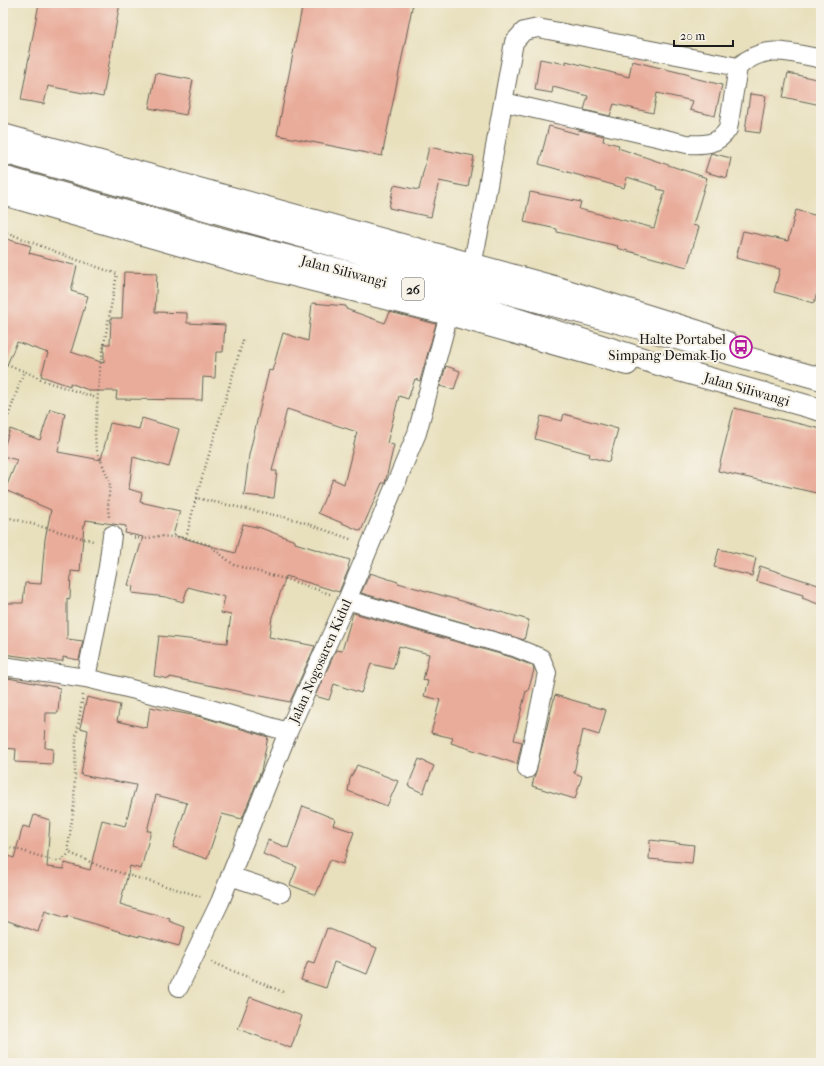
<svg xmlns="http://www.w3.org/2000/svg" width="824" height="1066" font-family="'IM FELL French Canon',serif">
	<rect width="100%" height="100%" fill="#f7f3e8"/>
	<filter id="ink" filterUnits="userSpaceOnUse"><feTurbulence type="fractalNoise" baseFrequency=".025" numOctaves="2"/><feDisplacementMap in="SourceGraphic" scale="8" xChannelSelector="R" yChannelSelector="G"/><feConvolveMatrix kernelMatrix="1 2 1 2 8 2 1 2 1" color-interpolation-filters="sRGB"/></filter>
	<filter id="wash" filterUnits="userSpaceOnUse"><feTurbulence type="fractalNoise" baseFrequency=".012" numOctaves="4" result="noise"/><feDisplacementMap in="SourceGraphic" scale="16" xChannelSelector="R" yChannelSelector="G"/><feGaussianBlur stdDeviation="0.9" result="paint"/><feColorMatrix in="noise" values="0 0 0 0 0 0 0 0 0 0 0 0 0 0 0 0 0 1.4 0 .05"/><feComposite in="paint" operator="in"/></filter>
	<g filter="url(#wash)">
		<rect width="100%" height="100%" fill="#e8e0bd"/>
		<g id="blocks">
			<path fill="#e9ab9a" d="M 39,3 L 120,3 L 103,97 L 48,86 L 44,104 L 21,100 Z
				M 303,3 L 413,3 L 382,156 L 277,135 Z
				M 540,59 L 566,64 L 566,61 L 629,77 L 632,61 L 690,75 L 690,77 L 722,85 L 715,116 L 690,110 L 693,101 L 657,93 L 653,113 L 614,104 L 610,116 L 584,110 L 588,96 L 553,87 L 552,93 L 535,90 Z
				M 156,73 L 193,80 L 186,115 L 149,108 Z
				M 788,73 L 821,80 L 821,105 L 783,97 Z
				M 750,94 L 766,96 L 760,133 L 745,131 Z
				M 549,126 L 578,134 L 579,130 L 604,136 L 603,141 L 619,145 L 618,148 L 707,178 L 693,225 L 699,227 L 687,267 L 617,248 L 618,246 L 557,232 L 557,229 L 524,222 L 530,192 L 581,202 L 579,209 L 654,228 L 665,191 L 657,189 L 658,187 L 627,177 L 624,188 L 539,164 Z
				M 429,147 L 474,156 L 468,187 L 439,181 L 431,217 L 389,208 L 394,185 L 419,190 Z
				M 711,153 L 731,158 L 727,178 L 705,172 Z
				M 796,210 L 821,217 L 821,280 L 814,303 L 774,292 L 780,269 L 736,258 L 743,231 L 788,241 Z
				M 3,238 L 31,246 L 29,253 L 77,266 L 71,291 L 88,296 L 71,352 L 104,363 L 104,344 L 110,344 L 111,318 L 122,318 L 124,272 L 157,273 L 155,312 L 187,313 L 187,323 L 225,325 L 223,352 L 216,352 L 215,378 L 203,377 L 202,400 L 116,399 L 117,391 L 91,391 L 70,383 L 70,386 L 41,376 L 48,353 L 17,342 L 3,374 Z
				M 312,303 L 346,306 L 346,309 L 385,323 L 390,312 L 436,324 L 420,381 L 415,379 L 408,399 L 399,396 L 387,443 L 394,445 L 385,483 L 382,483 L 361,531 L 318,513 L 333,479 L 344,484 L 357,432 L 287,409 L 272,471 L 277,471 L 274,498 L 244,495 L 249,455 L 269,370 L 272,371 L 283,333 L 308,341 Z
				M 446,366 L 460,371 L 454,390 L 440,386 Z
				M 734,408 L 821,429 L 821,494 L 718,471 Z
				M 50,409 L 65,413 L 58,452 L 101,460 L 110,423 L 139,429 L 142,418 L 179,429 L 169,467 L 133,457 L 129,489 L 142,493 L 140,502 L 180,511 L 173,535 L 235,553 L 243,524 L 261,528 L 295,541 L 295,543 L 350,560 L 348,567 L 349,568 L 339,592 L 286,576 L 272,617 L 269,637 L 315,646 L 290,702 L 170,677 L 169,679 L 154,676 L 159,636 L 227,643 L 231,615 L 221,613 L 225,597 L 188,587 L 183,602 L 166,597 L 132,593 L 133,586 L 128,585 L 143,537 L 125,533 L 126,526 L 86,520 L 85,525 L 84,525 L 80,572 L 71,571 L 70,599 L 67,598 L 67,639 L 83,641 L 79,660 L 63,657 L 63,661 L 55,661 L 3,654 L 3,603 L 23,603 L 25,583 L 41,584 L 45,539 L 51,510 L 5,490 L 17,460 L 3,456 L 3,450 L 10,429 L 40,440 Z
				M 564,414 L 618,429 L 609,462 L 589,457 L 590,454 L 535,439 L 541,416 L 562,421 Z
				M 719,549 L 756,558 L 752,576 L 714,567 Z
				M 760,566 L 821,586 L 821,605 L 802,598 L 803,595 L 756,581 Z
				M 370,573 L 398,582 L 398,583 L 529,620 L 524,640 L 361,593 Z
				M 353,613 L 511,657 L 533,666 L 534,670 L 528,691 L 526,691 L 514,740 L 522,742 L 517,764 L 451,743 L 453,738 L 431,733 L 440,700 L 424,696 L 428,681 L 423,680 L 429,654 L 399,646 L 393,669 L 371,664 L 361,693 L 334,684 L 329,700 L 315,696 L 336,650 L 342,651 Z
				M 3,677 L 60,688 L 58,713 L 46,713 L 45,748 L 53,749 L 52,764 L 15,762 L 16,749 L 3,748 Z
				M 555,695 L 606,710 L 599,735 L 583,730 L 574,773 L 582,776 L 575,799 L 532,786 Z
				M 87,697 L 120,705 L 117,721 L 147,728 L 150,707 L 202,717 L 268,737 L 261,771 L 242,819 L 222,814 L 207,859 L 173,847 L 187,803 L 156,795 L 147,831 L 151,831 L 141,869 L 130,866 L 120,904 L 170,919 L 169,921 L 185,927 L 179,946 L 139,935 L 139,937 L 68,916 L 67,918 L 45,911 L 38,932 L 3,919 L 3,854 L 14,858 L 23,826 L 30,828 L 34,815 L 50,820 L 47,867 L 64,869 L 65,863 L 90,870 L 102,820 L 125,826 L 136,785 L 81,775 L 88,730 L 80,728 Z
				M 419,759 L 434,766 L 423,793 L 408,786 Z
				M 357,765 L 398,781 L 387,806 L 348,791 L 350,779 Z
				M 303,806 L 335,819 L 333,825 L 354,832 L 343,864 L 330,860 L 316,895 L 290,885 L 297,867 L 263,854 L 268,840 L 288,848 Z
				M 650,840 L 694,845 L 692,863 L 649,859 Z
				M 327,928 L 377,948 L 367,974 L 334,962 L 326,988 L 301,980 L 308,961 L 314,963 Z
				M 250,997 L 302,1016 L 291,1048 L 238,1029 Z"/>
		</g>
	</g>
	<g filter="url(#ink)">
		<use href="#blocks" fill-opacity="0" stroke="#636154" stroke-width="1"/>
		<g fill="none" stroke-linecap="round" stroke-linejoin="round">
			<g stroke="#636154" stroke-width="20">
				<path id="minor" d="M 504,102 L 687,144 C 704,145 718,145 728,129 L 738,67 C 765,43 789,52 821,59
					M 472,265 L 483,213 L 514,42 L 524,31 L 538,28 L 738,67
					M 347,600 L 514,647 L 541,658 L 547,673 L 527,769
					M 3,666 L 86,678 L 201,706 L 288,732 L 347,600 L 417,433 L 449,314
					M 86,678 L 108,567 L 112,535
					M 230,876 L 281,893
					M 179,987 L 220,902 L 288,732"/>
			</g>
			<g stroke="#636154" stroke-width="24">
				<path id="tertiary" d="M 3,135 L 554,287 L 699,332 L 727,343 L 736,352
					M 3,194 L 237,261 L 449,314 L 627,364"/>
			</g>
			<g stroke="#636154" stroke-width="24">
				<path id="trunk" d="M 3,152 L 443,276 L 652,331 L 821,379
					M 3,177 L 225,240 L 465,303 L 668,367 L 821,410"/>
			</g>
			<path stroke="#636154" stroke-width="2.5" stroke-dasharray="1 3" stroke-linecap="butt" d="M 3,231 L 69,257 L 117,274 L 100,366 L 95,434 L 96,448 L 110,483 L 108,507 L 109,518
				M 3,364 L 24,371 L 47,382 L 97,398
				M 3,431 L 24,371
				M 196,498 L 244,337
				M 3,516 L 93,541
				M 130,537 L 144,539 L 159,536 L 186,538 L 209,545 L 234,565 L 289,580 L 330,594
				M 186,538 L 196,498 L 297,520 L 353,540
				M 83,695 L 76,738 L 74,806 L 68,847 L 70,853 L 104,868 L 203,897
				M 3,845 L 55,861 L 62,860 L 70,853
				M 212,962 L 283,992"/>
			<use href="#minor" stroke="#fff" stroke-width="18"/>
			<use href="#tertiary" stroke="#fff" stroke-width="22"/>
			<use href="#trunk" stroke="#fff" stroke-width="22"/>
		</g>
	</g>
	<defs>
		<g id="bus-ring" transform="scale(1.15)"><circle r="9.5" fill="#f7f3e8" stroke="#b5179e" stroke-width="1.5"/><path d="M-5-6H5V4H4V6H2V4H-2V6H-4V4H-5ZM-3.5-4V0h7V-4ZM-3.5 1.2v1.5H-2V1.2ZM2 1.2v1.5H3.5V1.2Z" fill="#b5179e"/></g>
	</defs>
	<g fill-rule="evenodd">
		<use href="#bus-ring" x="741" y="347"/>
	</g>
	<g text-anchor="middle" stroke-width="4" stroke-linejoin="round" paint-order="stroke">
		<rect fill="#f7f3e8" stroke="#5e5c59" stroke-width="1" x="402" y="278" width="22" height="22" rx="3"/>
		<g font-size="13" font-weight="bold" fill="#1c1c1c">
			<text x="413" y="294">26</text>
		</g>
		<g font-size="14" fill="#1c1c1c" stroke="#f7f3e8">
			<text transform="translate(344 271) rotate(15)" y="5">Jalan Siliwangi</text>
			<text transform="translate(747 389) rotate(16)" y="5">Jalan Siliwangi</text>
			<text transform="translate(320 661) rotate(-66)" y="5">Jalan Nogosaren Kidul</text>
		</g>
		<g font-size="14" fill="#1c1c1c" stroke="#f7f3e8" text-anchor="end">
			<text x="726" y="344">Halte Portabel<tspan x="726" dy="16">Simpang Demak Ijo</tspan></text>
		</g>
	</g>
	<rect width="824" height="1066" fill="none" stroke="#f7f3e8" stroke-width="16"/>
	<path d="M674 40v6h59v-6" fill="none" stroke="#1c1c1c" stroke-width="2"/>
	<text x="680" y="40" font-size="12" fill="#1c1c1c" stroke="#f7f3e8" stroke-width="3" paint-order="stroke">20 m</text>
</svg>
